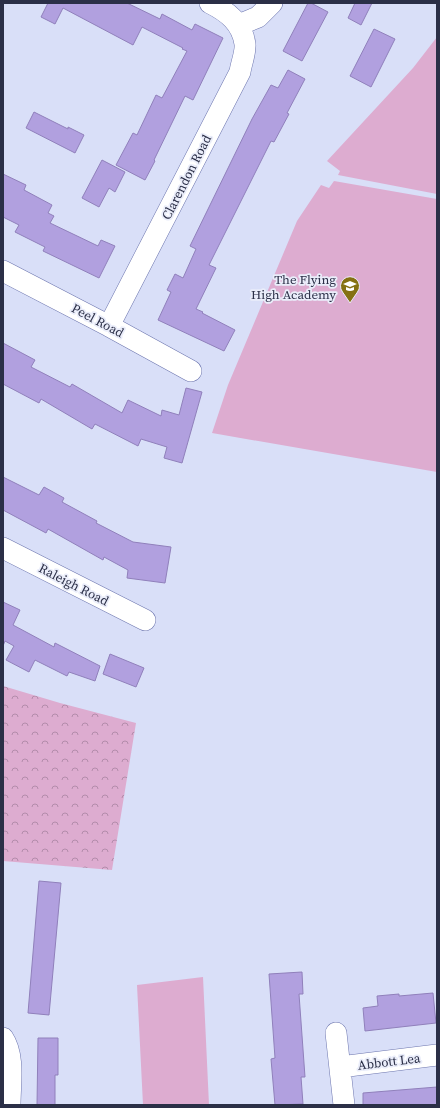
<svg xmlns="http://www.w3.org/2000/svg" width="440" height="1108" font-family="'Source Serif 4',serif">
	<defs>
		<pattern id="forest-crowns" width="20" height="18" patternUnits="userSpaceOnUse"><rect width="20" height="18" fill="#ddacd0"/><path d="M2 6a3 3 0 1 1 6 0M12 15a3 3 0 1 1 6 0" fill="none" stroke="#b38cab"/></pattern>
	</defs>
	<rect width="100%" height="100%" fill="#d9dff8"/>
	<path fill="#ddacd0" d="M 437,37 L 437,194 L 338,175 L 340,171 L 327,161 L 413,68 Z
		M 334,181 L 437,199 L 437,472 L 212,433 L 228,385 L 297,221 L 321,185 L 329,188 Z
		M 203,977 L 209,1105 L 143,1105 L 137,985 Z"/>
	<path fill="url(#forest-crowns)" d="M 3,686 L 60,703 L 136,723 L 112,870 L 3,861 Z"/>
	<path fill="#b1a0df" stroke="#9080bb" d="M 48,3 L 127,3 L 160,19 L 162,14 L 192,30 L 195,24 L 223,38 L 193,100 L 185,96 L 154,160 L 155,161 L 145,180 L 116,165 L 133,133 L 137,135 L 156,95 L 162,98 L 187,51 L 182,49 L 183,48 L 142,27 L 133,45 L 63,8 L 55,24 L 41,17 Z
		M 308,3 L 311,3 L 328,12 L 302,61 L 283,51 Z
		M 355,3 L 372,3 L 361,25 L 348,18 Z
		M 374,29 L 395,39 L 371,87 L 350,76 Z
		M 288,70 L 305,79 L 287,113 L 289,114 L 274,142 L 271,141 L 209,265 L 216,268 L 196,309 L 203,312 L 202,313 L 235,330 L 224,351 L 158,320 L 171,292 L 167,290 L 175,274 L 183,278 L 196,249 L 190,246 L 252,119 L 271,85 L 278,88 Z
		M 34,112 L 68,129 L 68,127 L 84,135 L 75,153 L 26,128 Z
		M 102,160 L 125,172 L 115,192 L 109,188 L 99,207 L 82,198 Z
		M 3,174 L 26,185 L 24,190 L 52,205 L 48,213 L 54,216 L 50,223 L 98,246 L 101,240 L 115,246 L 99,278 L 43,251 L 45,247 L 15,232 L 19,225 L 3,217 Z
		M 3,343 L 35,360 L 31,367 L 70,387 L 72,384 L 122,413 L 128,400 L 161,416 L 162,410 L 179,415 L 186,388 L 202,392 L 182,463 L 164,458 L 167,447 L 141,439 L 138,446 L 95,424 L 92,429 L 41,399 L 39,403 L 3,384 Z
		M 3,477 L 39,495 L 44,487 L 64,498 L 62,502 L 97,521 L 96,523 L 133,542 L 171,547 L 165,583 L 127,578 L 128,570 L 104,557 L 103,560 L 48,529 L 46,533 L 3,510 Z
		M 3,602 L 20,610 L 13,625 L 54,647 L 55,643 L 100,666 L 95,681 L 69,672 L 67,676 L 35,660 L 29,672 L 6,660 L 14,646 L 5,641 L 3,646 Z
		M 110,654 L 144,668 L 136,687 L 103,674 Z
		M 39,881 L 61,883 L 49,1015 L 28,1013 Z
		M 302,972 L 303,994 L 299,994 L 305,1077 L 301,1077 L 303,1104 L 275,1105 L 271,1059 L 275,1058 L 269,974 Z
		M 433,993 L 436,1023 L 365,1031 L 363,1008 L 378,1006 L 377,996 L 399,994 L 399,996 Z
		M 38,1038 L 58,1038 L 58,1075 L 55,1075 L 55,1105 L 37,1105 Z
		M 437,1087 L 437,1105 L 363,1105 L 363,1093 Z"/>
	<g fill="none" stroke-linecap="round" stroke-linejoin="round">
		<g stroke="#6c75ae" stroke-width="22">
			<path id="minor" d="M 239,25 L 258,17 L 272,3
				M 3,271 L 109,326 L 191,371
				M 109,326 L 240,72 C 241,64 246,52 245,44 C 242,23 228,12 210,3
				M 3,548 L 145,620
				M 336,1033 L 344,1105
				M 3,1038 C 15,1056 10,1084 10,1105
				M 340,1067 L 437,1055"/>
		</g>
		<use href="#minor" stroke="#fff" stroke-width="21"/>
	</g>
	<defs>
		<g id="school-pin" transform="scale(1)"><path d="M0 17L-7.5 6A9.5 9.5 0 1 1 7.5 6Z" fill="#857112" stroke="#eaedfa"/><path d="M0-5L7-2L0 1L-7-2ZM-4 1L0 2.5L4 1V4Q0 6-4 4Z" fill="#fff"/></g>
	</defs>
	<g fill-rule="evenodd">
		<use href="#school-pin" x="350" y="286"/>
	</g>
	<g text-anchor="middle" stroke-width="3.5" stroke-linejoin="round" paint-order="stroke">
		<g font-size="13" fill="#2b2f47" stroke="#eaedfa">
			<text transform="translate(186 177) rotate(-63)" y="5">Clarendon Road</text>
			<text transform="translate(98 320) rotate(28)" y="5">Peel Road</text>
			<text transform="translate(74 584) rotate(27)" y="5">Raleigh Road</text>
			<text transform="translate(389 1061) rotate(-7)" y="5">Abbott Lea</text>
		</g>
		<g font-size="13" fill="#2b2f47" stroke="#eaedfa" text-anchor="end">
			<text x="336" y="284">The Flying<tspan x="336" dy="15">High Academy</tspan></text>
		</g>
	</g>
	<rect width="440" height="1108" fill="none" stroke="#2b2f47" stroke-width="8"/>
</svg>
